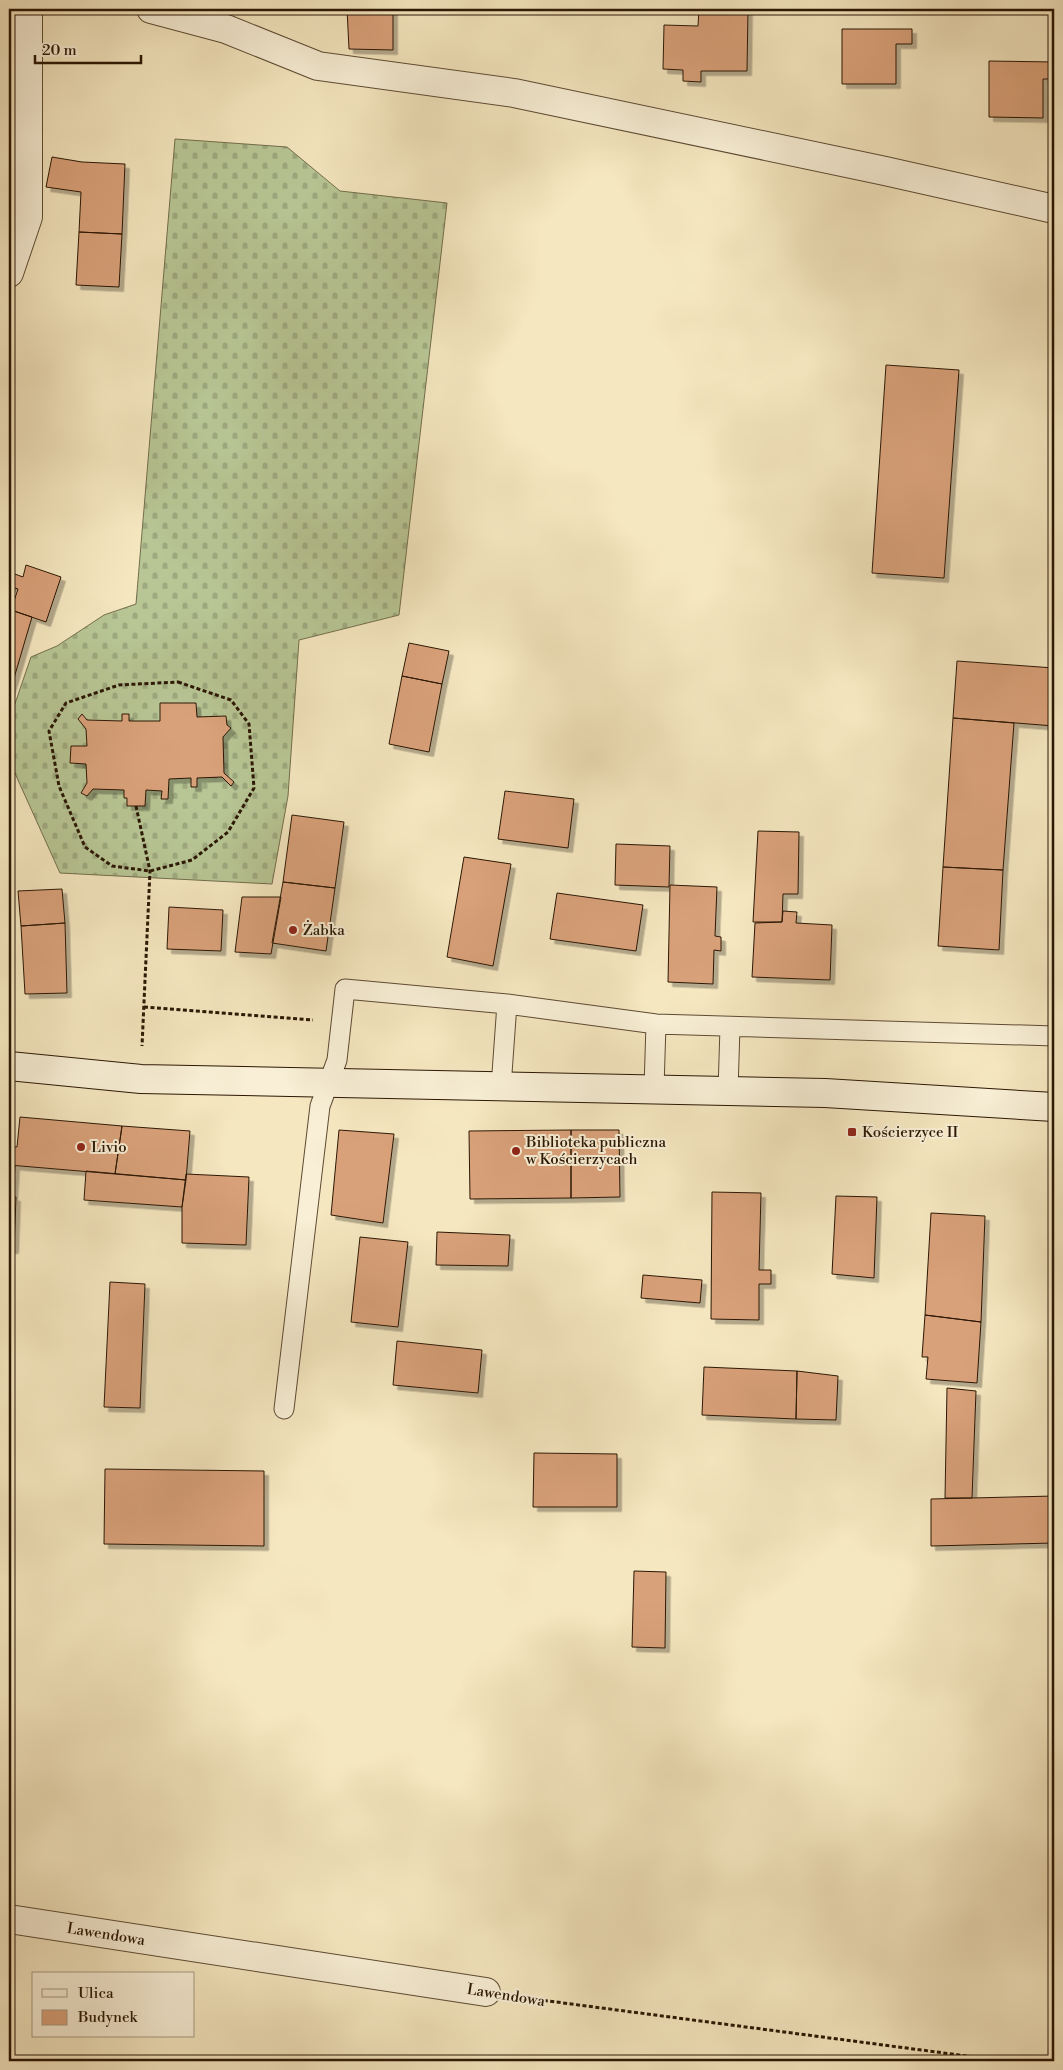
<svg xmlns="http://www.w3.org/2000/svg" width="1063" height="2070" font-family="'Libre Bodoni',serif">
	<defs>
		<pattern id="cemetery-stones" width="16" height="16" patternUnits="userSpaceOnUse" patternTransform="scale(1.25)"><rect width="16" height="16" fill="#b8c695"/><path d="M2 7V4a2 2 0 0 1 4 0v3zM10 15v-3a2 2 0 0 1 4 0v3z" fill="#9ea97f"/></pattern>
		<filter id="shadow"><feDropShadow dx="4.5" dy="4.5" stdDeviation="0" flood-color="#0004"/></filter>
	</defs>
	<rect width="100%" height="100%" fill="#f5e7c0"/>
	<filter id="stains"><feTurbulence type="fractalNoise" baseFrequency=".004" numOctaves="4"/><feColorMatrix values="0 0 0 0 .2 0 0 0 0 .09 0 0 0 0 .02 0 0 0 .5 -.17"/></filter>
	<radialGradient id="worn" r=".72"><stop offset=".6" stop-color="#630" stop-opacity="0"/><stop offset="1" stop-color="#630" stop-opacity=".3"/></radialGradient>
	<path fill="url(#cemetery-stones)" stroke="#726e4c" d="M 175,139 L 287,147 L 340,191 L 447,203 L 399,615 L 299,640 L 288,796 L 272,884 L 60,873 L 9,760 L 9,721 L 31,657 L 57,646 L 104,615 L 136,604 Z"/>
	<path fill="#d9a17a" stroke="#2b1704" filter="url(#shadow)" d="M 347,9 L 393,9 L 393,50 L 349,49 Z
		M 699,9 L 748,9 L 747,71 L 701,71 L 701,82 L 683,81 L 683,70 L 663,69 L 664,25 L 698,26 Z
		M 842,29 L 912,29 L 912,44 L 896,44 L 896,84 L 842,84 Z
		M 989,61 L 1054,62 L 1054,79 L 1043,79 L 1043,118 L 989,117 Z
		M 52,157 L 82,162 L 125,164 L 122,234 L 79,232 L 81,192 L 46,187 Z
		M 79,232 L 122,234 L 119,287 L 76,285 Z
		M 886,365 L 959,370 L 944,578 L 872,573 Z
		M 26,565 L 61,577 L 46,622 L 11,610 L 18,589 L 9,586 L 9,581 L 12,573 L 23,577 Z
		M 11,610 L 32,617 L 9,695 L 9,618 Z
		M 409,643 L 449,651 L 442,684 L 402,676 Z
		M 957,661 L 1054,668 L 1054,726 L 953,718 Z
		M 402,676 L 442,684 L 429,752 L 389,744 Z
		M 160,703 L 196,703 L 197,717 L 226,716 L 227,725 L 231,728 L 223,737 L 224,773 L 234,782 L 231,786 L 222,777 L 197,778 L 197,787 L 191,787 L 191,778 L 169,779 L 168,799 L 161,799 L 162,791 L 146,790 L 145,806 L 127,806 L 127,798 L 124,798 L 124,790 L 93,789 L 87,796 L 81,793 L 87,783 L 86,764 L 70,763 L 71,746 L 87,746 L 86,729 L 78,719 L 82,714 L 87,720 L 122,721 L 122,714 L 129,714 L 129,721 L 160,721 Z
		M 953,718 L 1014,723 L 1003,870 L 943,867 Z
		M 505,791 L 574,799 L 568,848 L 498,839 Z
		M 292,815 L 344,822 L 335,888 L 283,882 Z
		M 758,831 L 799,832 L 798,894 L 783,894 L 782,922 L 753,922 Z
		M 616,844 L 670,846 L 669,887 L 615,885 Z
		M 464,857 L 511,864 L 493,966 L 447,957 Z
		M 943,867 L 1003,870 L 999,950 L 938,946 Z
		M 283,882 L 335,888 L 326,951 L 272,943 Z
		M 670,885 L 717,887 L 715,936 L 721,937 L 721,951 L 714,950 L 713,984 L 668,982 Z
		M 62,889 L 65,923 L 21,926 L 18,891 Z
		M 557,893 L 643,905 L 636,951 L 550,939 Z
		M 242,897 L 281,897 L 271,954 L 235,952 Z
		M 169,907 L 223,910 L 221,951 L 167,949 Z
		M 783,911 L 797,912 L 796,923 L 832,925 L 830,980 L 752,977 L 755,923 L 782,922 Z
		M 65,923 L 67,993 L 25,994 L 21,926 Z
		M 20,1117 L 122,1126 L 115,1174 L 9,1165 L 9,1146 L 17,1147 Z
		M 122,1126 L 190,1131 L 186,1180 L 115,1174 Z
		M 339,1130 L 394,1134 L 383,1223 L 331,1215 Z
		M 571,1130 L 619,1130 L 620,1197 L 571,1198 Z
		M 571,1130 L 571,1198 L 470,1199 L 469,1131 Z
		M 9,1165 L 15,1166 L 13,1197 L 9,1196 Z
		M 86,1171 L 186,1180 L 182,1207 L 84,1200 Z
		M 186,1174 L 249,1177 L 246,1245 L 182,1243 L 182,1207 Z
		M 712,1192 L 761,1193 L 759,1270 L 771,1270 L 771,1284 L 759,1284 L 759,1320 L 711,1319 Z
		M 9,1196 L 16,1197 L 14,1249 L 9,1249 Z
		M 836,1196 L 877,1197 L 874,1278 L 832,1274 Z
		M 931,1213 L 985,1216 L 981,1322 L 925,1315 Z
		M 437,1232 L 510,1235 L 508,1266 L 436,1265 Z
		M 360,1237 L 408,1242 L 398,1327 L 351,1322 Z
		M 643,1275 L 702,1280 L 700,1303 L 641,1298 Z
		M 110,1282 L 145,1284 L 140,1408 L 104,1407 Z
		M 925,1315 L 981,1322 L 977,1383 L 926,1379 L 928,1357 L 922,1357 Z
		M 397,1341 L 482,1350 L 478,1393 L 393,1385 Z
		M 704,1367 L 797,1371 L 796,1419 L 702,1415 Z
		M 797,1371 L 838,1376 L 836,1420 L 796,1419 Z
		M 947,1388 L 976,1391 L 972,1498 L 945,1498 Z
		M 534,1453 L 617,1454 L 617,1507 L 533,1507 Z
		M 105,1469 L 264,1471 L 264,1546 L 104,1544 Z
		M 1054,1496 L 1054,1543 L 931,1546 L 931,1499 Z
		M 634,1571 L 666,1572 L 665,1648 L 632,1647 Z"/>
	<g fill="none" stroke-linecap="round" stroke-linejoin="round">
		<g stroke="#5e4b33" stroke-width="21">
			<path id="service" d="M 501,1087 L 507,1004
				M 654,1088 L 656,1024
				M 728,1091 L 730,1027
				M 284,1409 L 320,1106 L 337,1060 L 345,989 L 507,1004 L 656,1024 L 1054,1036"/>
		</g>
		<g stroke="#5e4b33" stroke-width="30">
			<path id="minor" d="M 151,9 L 226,29 L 318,66 L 514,93 L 885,171 L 1054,209
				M 9,273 L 28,217 L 28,9
				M 9,1919 L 486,1992"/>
		</g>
		<g stroke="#2b1704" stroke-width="30">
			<path id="secondary" d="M 9,1066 L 141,1079 L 825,1093 L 1054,1107"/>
		</g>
		<path stroke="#2b1704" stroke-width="3" stroke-dasharray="4 2.5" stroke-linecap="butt" d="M 178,682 L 231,700 L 249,724 L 254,788 L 228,832 L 192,860 L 150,871 L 112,866 L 85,847 L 59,786 L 49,731 L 66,703 L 119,685 Z
			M 136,806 L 150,871 L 142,1046
			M 144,1007 L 313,1020
			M 518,1997 L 1005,2061"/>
		<use href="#service" stroke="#f8efd6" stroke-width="19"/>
		<use href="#minor" stroke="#f8efd6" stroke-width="28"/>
		<use href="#secondary" stroke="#f8efd6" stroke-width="28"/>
	</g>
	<g fill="#8f2418" stroke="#f8efd6" stroke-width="2">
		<circle cx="293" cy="930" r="5"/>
		<rect x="847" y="1127" width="10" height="10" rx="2.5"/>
		<circle cx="81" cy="1147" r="5"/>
		<circle cx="516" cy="1151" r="5"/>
	</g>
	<g text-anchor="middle" stroke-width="4" stroke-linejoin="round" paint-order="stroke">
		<g font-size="15" fill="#2b1704" stroke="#f8efd6" text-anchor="start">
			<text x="303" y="935">Żabka</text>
			<text x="862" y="1137">Kościerzyce II</text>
			<text x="526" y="1147">Biblioteka publiczna<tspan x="526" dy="17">w Kościerzycach</tspan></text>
			<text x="91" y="1152">Livio</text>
		</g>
		<g font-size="15" fill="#2b1704" stroke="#f8efd6">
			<text transform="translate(106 1934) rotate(9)" y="5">Lawendowa</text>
			<text transform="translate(506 1995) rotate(9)" y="5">Lawendowa</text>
		</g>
	</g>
	<rect width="1063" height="2070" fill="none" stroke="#f5e7c0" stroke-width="30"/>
	<rect x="10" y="10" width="1043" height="2050" fill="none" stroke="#2b1704" stroke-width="2.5"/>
	<rect x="15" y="15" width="1033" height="2040" fill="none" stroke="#2b1704"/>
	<rect x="32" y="1972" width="162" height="65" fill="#f8efd6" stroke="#a69982"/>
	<rect x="42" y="1989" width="25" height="8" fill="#f8efd6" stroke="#a69982"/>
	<text x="78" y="1998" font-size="15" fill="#2b1704">Ulica</text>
	<rect x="42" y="2010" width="25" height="15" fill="#d9a17a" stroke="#a69982"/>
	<text x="78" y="2022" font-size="15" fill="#2b1704">Budynek</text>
	<path d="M35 55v8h106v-8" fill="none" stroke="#2b1704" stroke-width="2.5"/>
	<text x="42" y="55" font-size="15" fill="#2b1704" stroke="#f8efd6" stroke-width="4" paint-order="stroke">20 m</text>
	<rect width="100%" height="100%" filter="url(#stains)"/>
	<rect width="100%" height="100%" fill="url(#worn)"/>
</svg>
